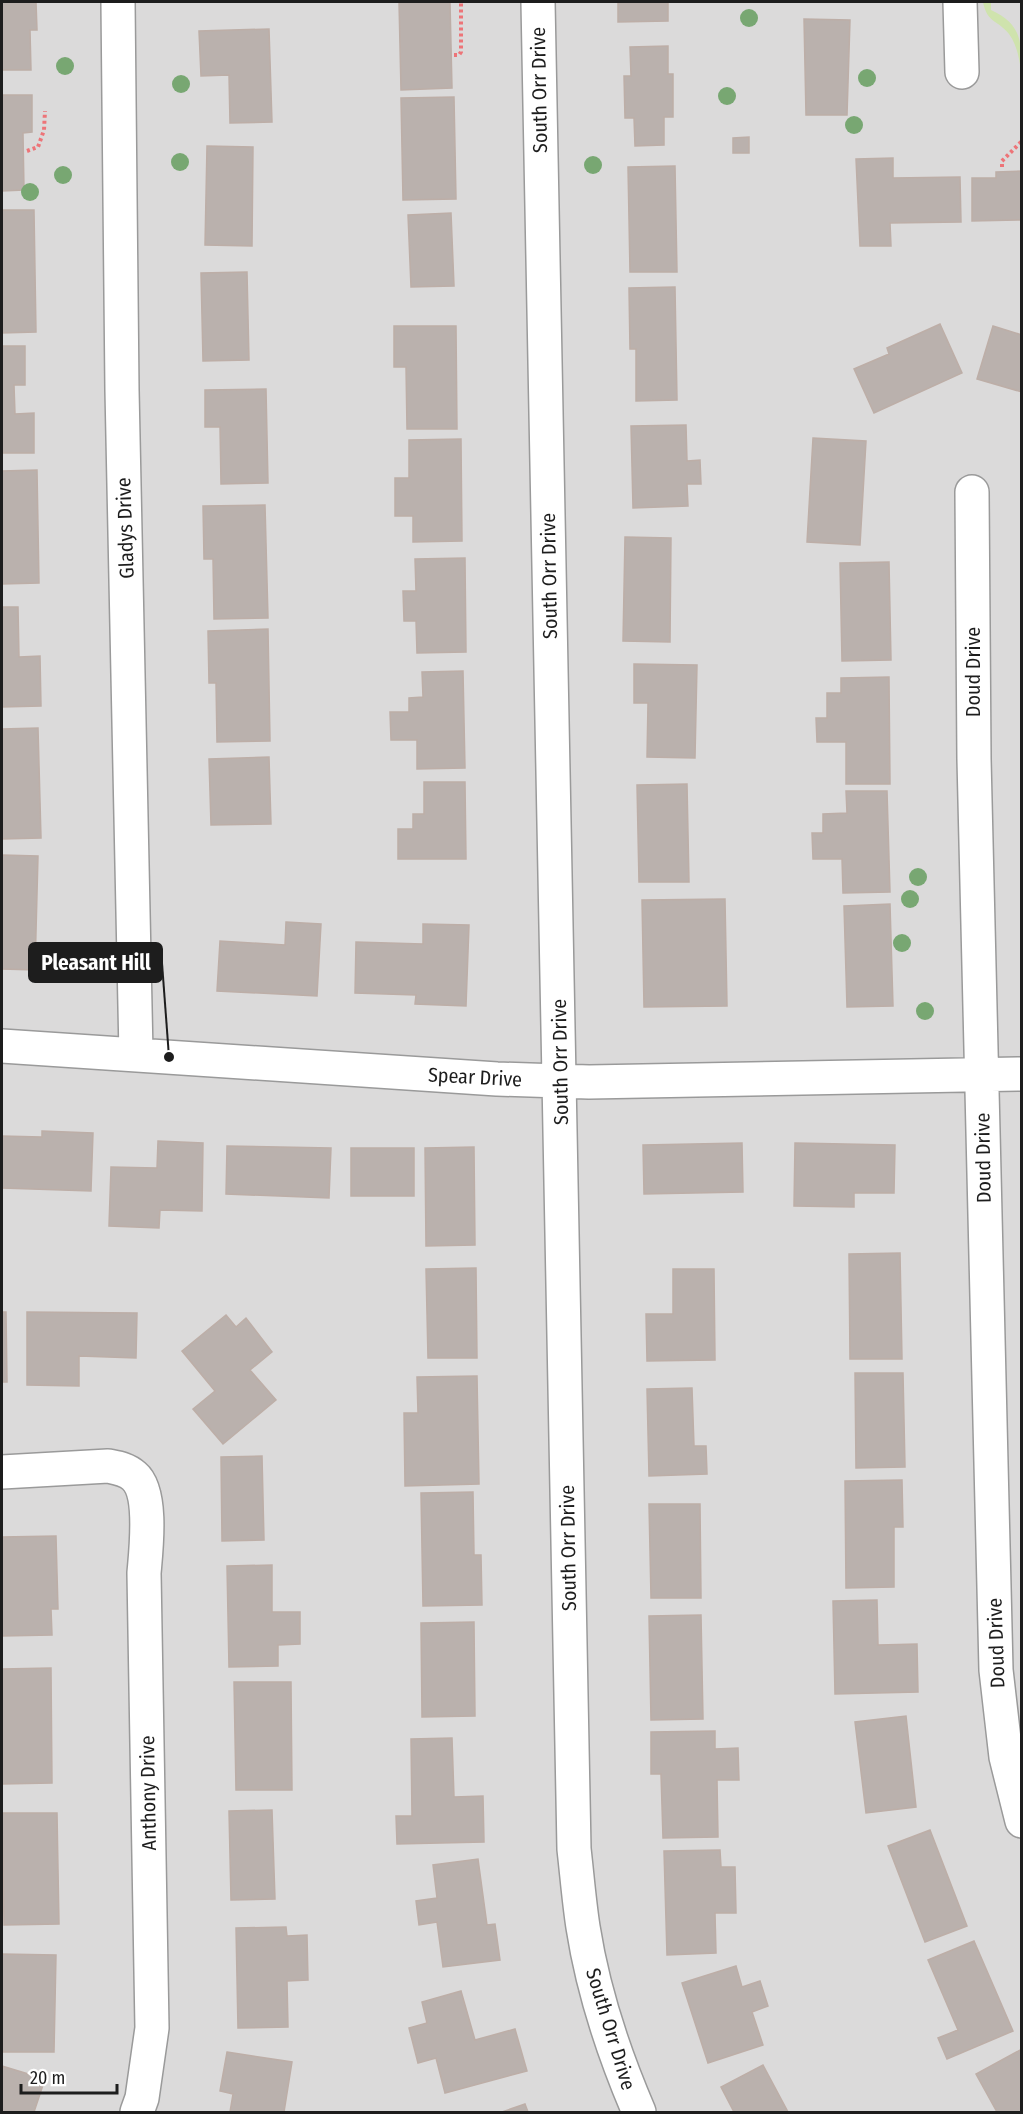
<svg xmlns="http://www.w3.org/2000/svg" width="1023" height="2114" font-family="'Fira Sans Condensed',sans-serif">
	<rect width="100%" height="100%" fill="#ede8e3"/>
	<path fill="#dbdada" d="M 2,2 L 1021,2 L 1021,2112 L 2,2112 Z"/>
	<path fill="#cfe3ad" d="M 983,2 L 991,2 L 991,10 C 1021,24 1022,41 1021,70 C 1019,58 1017,45 1009,34 C 998,20 987,23 983,2 Z"/>
	<path fill="#bab1ad" stroke="#bdaea7" stroke-width="1.5" d="M 2,2 L 36,2 L 37,30 L 30,30 L 31,70 L 2,70 Z
		M 399,2 L 450,2 L 452,88 L 401,90 Z
		M 618,2 L 668,2 L 668,21 L 618,22 Z
		M 804,19 L 850,20 L 847,115 L 806,115 Z
		M 269,29 L 272,122 L 230,123 L 229,75 L 201,76 L 199,31 Z
		M 668,46 L 668,74 L 673,74 L 673,117 L 664,117 L 664,145 L 635,146 L 634,118 L 625,118 L 624,76 L 631,76 L 630,47 Z
		M 2,95 L 32,95 L 32,132 L 23,133 L 24,190 L 2,191 Z
		M 454,97 L 456,199 L 403,200 L 401,98 Z
		M 749,137 L 749,153 L 733,153 L 733,138 Z
		M 207,146 L 253,147 L 252,246 L 205,245 Z
		M 893,158 L 893,178 L 960,177 L 961,222 L 890,223 L 891,246 L 860,246 L 856,159 Z
		M 675,166 L 677,272 L 630,272 L 628,167 Z
		M 1022,171 L 1022,220 L 972,221 L 972,178 L 996,178 L 996,172 Z
		M 2,210 L 34,210 L 36,332 L 2,333 Z
		M 451,213 L 454,286 L 411,287 L 408,215 Z
		M 247,272 L 249,360 L 203,361 L 201,273 Z
		M 675,287 L 677,400 L 636,401 L 636,349 L 630,349 L 629,288 Z
		M 940,324 L 962,373 L 874,413 L 854,369 L 889,354 L 887,348 Z
		M 394,326 L 456,326 L 457,429 L 407,429 L 406,367 L 394,367 Z
		M 993,326 L 1022,335 L 1022,392 L 977,379 Z
		M 2,346 L 25,346 L 25,385 L 14,385 L 15,414 L 34,413 L 34,453 L 2,453 Z
		M 266,389 L 268,483 L 221,484 L 220,427 L 205,427 L 205,390 Z
		M 686,425 L 687,461 L 700,460 L 701,484 L 687,484 L 688,506 L 633,508 L 631,426 Z
		M 813,438 L 866,441 L 860,545 L 807,542 Z
		M 461,439 L 462,541 L 413,542 L 413,516 L 395,516 L 395,478 L 409,478 L 409,440 Z
		M 37,470 L 39,583 L 2,584 L 2,471 Z
		M 265,505 L 268,618 L 214,619 L 213,559 L 204,559 L 203,506 Z
		M 625,537 L 671,538 L 670,642 L 623,641 Z
		M 465,558 L 466,652 L 417,653 L 416,621 L 404,621 L 403,591 L 416,591 L 415,559 Z
		M 889,562 L 891,660 L 842,661 L 840,563 Z
		M 2,607 L 18,607 L 19,657 L 40,656 L 41,706 L 2,707 Z
		M 268,629 L 270,741 L 217,742 L 216,683 L 209,683 L 208,631 Z
		M 634,664 L 697,665 L 695,758 L 647,757 L 648,703 L 634,703 Z
		M 463,671 L 465,768 L 417,769 L 417,740 L 391,740 L 390,712 L 409,712 L 409,698 L 423,697 L 422,672 Z
		M 889,677 L 890,784 L 846,784 L 846,742 L 817,742 L 816,718 L 827,718 L 827,693 L 841,693 L 841,678 Z
		M 38,728 L 41,838 L 2,839 L 2,729 Z
		M 269,757 L 271,824 L 211,825 L 209,759 Z
		M 424,782 L 465,782 L 466,859 L 398,859 L 398,829 L 413,829 L 413,814 L 424,814 Z
		M 687,784 L 689,882 L 639,882 L 637,785 Z
		M 846,791 L 887,791 L 890,892 L 843,893 L 842,859 L 813,859 L 812,833 L 823,833 L 823,814 L 847,813 Z
		M 2,855 L 38,856 L 35,970 L 2,969 Z
		M 725,899 L 727,1006 L 644,1007 L 642,900 Z
		M 890,904 L 893,1006 L 847,1007 L 844,906 Z
		M 286,922 L 321,924 L 317,996 L 217,991 L 220,941 L 285,945 Z
		M 423,924 L 469,925 L 466,1006 L 415,1004 L 416,995 L 355,993 L 356,942 L 423,944 Z
		M 42,1131 L 93,1133 L 91,1191 L 2,1188 L 2,1136 L 42,1137 Z
		M 158,1141 L 203,1143 L 202,1211 L 160,1210 L 159,1228 L 109,1226 L 111,1167 L 157,1168 Z
		M 742,1143 L 743,1192 L 644,1194 L 643,1145 Z
		M 795,1143 L 895,1145 L 894,1193 L 854,1193 L 854,1207 L 794,1206 Z
		M 227,1146 L 331,1148 L 329,1198 L 226,1194 Z
		M 474,1147 L 475,1245 L 426,1246 L 425,1148 Z
		M 351,1148 L 414,1148 L 414,1196 L 351,1196 Z
		M 900,1253 L 902,1359 L 850,1359 L 849,1254 Z
		M 476,1268 L 477,1358 L 428,1358 L 426,1269 Z
		M 673,1269 L 714,1269 L 715,1360 L 647,1361 L 646,1314 L 673,1314 Z
		M 2,1312 L 6,1312 L 7,1382 L 2,1382 Z
		M 27,1312 L 137,1313 L 136,1358 L 79,1356 L 79,1386 L 27,1385 Z
		M 226,1315 L 236,1327 L 246,1318 L 272,1352 L 250,1370 L 276,1400 L 223,1444 L 193,1409 L 215,1391 L 182,1351 Z
		M 855,1373 L 903,1373 L 905,1467 L 856,1468 Z
		M 477,1376 L 479,1484 L 405,1486 L 404,1413 L 418,1413 L 417,1377 Z
		M 692,1388 L 694,1446 L 706,1446 L 707,1474 L 649,1476 L 647,1389 Z
		M 262,1456 L 264,1540 L 222,1541 L 221,1457 Z
		M 902,1480 L 903,1527 L 894,1527 L 894,1587 L 846,1588 L 845,1481 Z
		M 473,1492 L 474,1555 L 481,1555 L 482,1605 L 423,1606 L 421,1493 Z
		M 649,1504 L 700,1504 L 701,1598 L 651,1598 Z
		M 56,1536 L 58,1609 L 51,1609 L 52,1635 L 2,1636 L 2,1537 Z
		M 272,1565 L 272,1612 L 300,1612 L 300,1644 L 278,1645 L 278,1666 L 229,1667 L 227,1566 Z
		M 877,1600 L 878,1645 L 917,1644 L 918,1692 L 835,1694 L 833,1601 Z
		M 701,1615 L 703,1719 L 651,1720 L 649,1616 Z
		M 474,1622 L 475,1716 L 422,1717 L 421,1623 Z
		M 51,1668 L 52,1783 L 2,1784 L 2,1669 Z
		M 234,1682 L 291,1682 L 292,1790 L 236,1790 Z
		M 906,1716 L 916,1807 L 866,1813 L 855,1722 Z
		M 715,1731 L 715,1749 L 738,1748 L 739,1780 L 717,1780 L 718,1837 L 663,1838 L 661,1774 L 651,1774 L 651,1732 Z
		M 452,1738 L 454,1797 L 483,1796 L 484,1842 L 397,1844 L 396,1816 L 412,1816 L 411,1739 Z
		M 272,1810 L 275,1899 L 231,1900 L 229,1811 Z
		M 2,1813 L 57,1813 L 59,1924 L 4,1925 Z
		M 930,1830 L 967,1926 L 925,1942 L 888,1846 Z
		M 720,1850 L 721,1867 L 735,1867 L 736,1913 L 715,1913 L 716,1953 L 667,1955 L 664,1851 Z
		M 478,1859 L 487,1925 L 495,1924 L 500,1960 L 443,1967 L 437,1922 L 419,1925 L 416,1901 L 437,1898 L 433,1865 Z
		M 286,1927 L 287,1936 L 307,1935 L 308,1980 L 287,1981 L 288,2027 L 238,2028 L 236,1928 Z
		M 974,1941 L 1013,2031 L 947,2059 L 938,2038 L 958,2030 L 928,1960 Z
		M 2,1954 L 56,1955 L 54,2052 L 2,2052 Z
		M 736,1966 L 742,1987 L 760,1981 L 768,2006 L 752,2012 L 763,2045 L 708,2063 L 682,1983 Z
		M 461,1991 L 475,2040 L 515,2029 L 527,2071 L 445,2093 L 436,2058 L 418,2063 L 409,2028 L 427,2023 L 422,2002 Z
		M 1022,2049 L 1022,2112 L 997,2112 L 976,2074 Z
		M 227,2052 L 292,2062 L 284,2112 L 230,2112 L 233,2094 L 220,2091 Z
		M 763,2065 L 788,2112 L 734,2112 L 721,2087 Z
		M 2,2066 L 45,2079 L 34,2112 L 2,2112 Z
		M 525,2104 L 528,2112 L 502,2112 Z"/>
	<g fill="none" stroke-linecap="round" stroke-linejoin="round">
		<g stroke="#9a9a9a" stroke-width="36">
			<path id="minor" d="M 118,2 L 122,390 L 136,1054
				M 538,2 L 574,1849 C 577,1875 579,1901 583,1927 C 593,1991 614,2054 639,2112
				M 960,2 L 962,72
				M 972,492 L 974,759 L 996,1670 L 1006,1757 L 1022,1821
				M 2,1046 L 497,1079 L 589,1082 L 1022,1074
				M 2,1472 L 108,1466 C 118,1468 126,1469 134,1476 C 153,1492 146,1550 144,1573 L 152,2028 L 142,2098 L 137,2112"/>
		</g>
		<path stroke="#ed7478" stroke-width="4" stroke-dasharray="3 3" stroke-linecap="butt" d="M 454,55 L 459,55 L 461,52 L 461,2
			M 27,151 L 38,147 L 44,130 L 45,111
			M 1002,167 L 1002,161 L 1022,141"/>
		<use href="#minor" stroke="#fff" stroke-width="33"/>
	</g>
	<g fill="#78a772">
		<circle cx="749" cy="18" r="9"/>
		<circle cx="65" cy="66" r="9"/>
		<circle cx="867" cy="78" r="9"/>
		<circle cx="181" cy="84" r="9"/>
		<circle cx="727" cy="96" r="9"/>
		<circle cx="854" cy="125" r="9"/>
		<circle cx="180" cy="162" r="9"/>
		<circle cx="593" cy="165" r="9"/>
		<circle cx="63" cy="175" r="9"/>
		<circle cx="30" cy="192" r="9"/>
		<circle cx="918" cy="877" r="9"/>
		<circle cx="910" cy="899" r="9"/>
		<circle cx="902" cy="943" r="9"/>
		<circle cx="925" cy="1011" r="9"/>
	</g>
	<g text-anchor="middle" stroke-width="4.5" stroke-linejoin="round" paint-order="stroke">
		<g font-size="20" fill="#1d1d1d" stroke="#fff">
			<text transform="translate(539 90) rotate(-91)" y="7">South Orr Drive</text>
			<text transform="translate(125 528) rotate(-92)" y="7">Gladys Drive</text>
			<text transform="translate(549 576) rotate(-91)" y="7">South Orr Drive</text>
			<text transform="translate(973 672) rotate(-90)" y="7">Doud Drive</text>
			<text transform="translate(560 1062) rotate(-91)" y="7">South Orr Drive</text>
			<text transform="translate(475 1077) rotate(3)" y="7">Spear Drive</text>
			<text transform="translate(983 1158) rotate(-91)" y="7">Doud Drive</text>
			<text transform="translate(568 1548) rotate(-91)" y="7">South Orr Drive</text>
			<text transform="translate(996 1643) rotate(-92)" y="7">Doud Drive</text>
			<text transform="translate(148 1793) rotate(-91)" y="7">Anthony Drive</text>
			<text transform="translate(611 2029) rotate(73)" y="7">South Orr Drive</text>
		</g>
	</g>
	<path fill="none" stroke="#1d1d1d" stroke-width="2" d="M169 1057L162 963"/>
	<circle fill="#1d1d1d" stroke="#fff" stroke-width="2" cx="169" cy="1057" r="6"/>
	<rect fill="#1d1d1d" stroke="#1d1d1d" stroke-width="2" x="29" y="943" width="133" height="39" rx="6"/>
	<g font-size="21" text-anchor="middle" font-weight="bold" fill="#fff">
		<text x="96" y="970">Pleasant Hill</text>
	</g>
	<rect width="1023" height="2114" fill="none" stroke="#1d1d1d" stroke-width="6"/>
	<path d="M21 2084v9h96v-9" fill="none" stroke="#1d1d1d" stroke-width="3"/>
	<text x="30" y="2084" font-size="18" fill="#1d1d1d" stroke="#ffffff" stroke-width="4.5" paint-order="stroke">20 m</text>
</svg>
